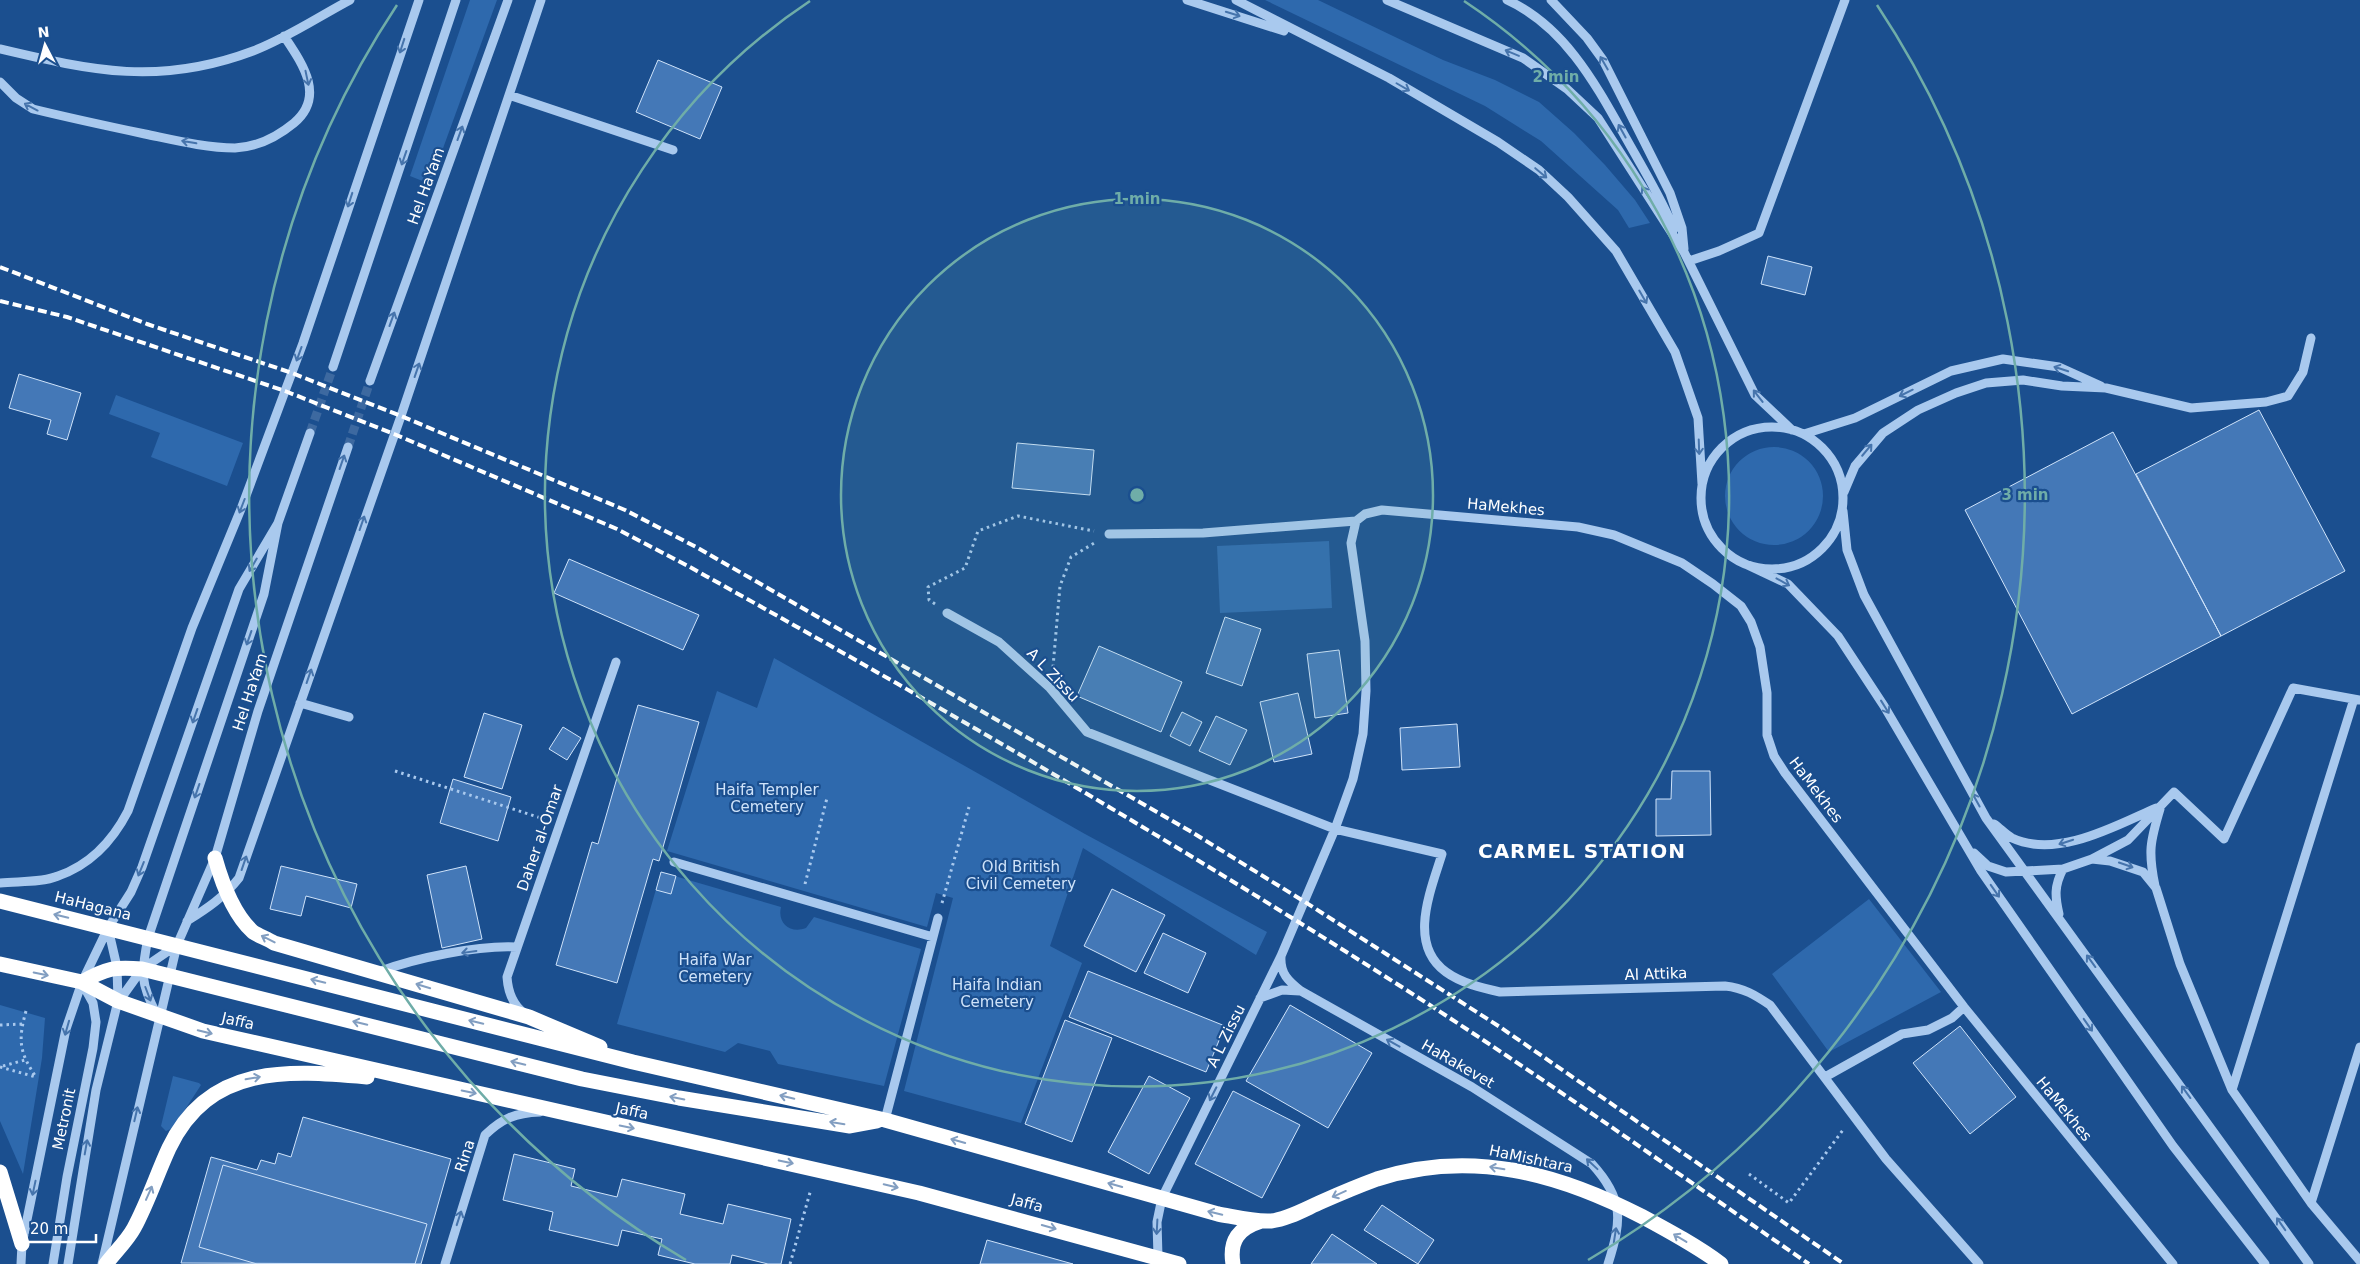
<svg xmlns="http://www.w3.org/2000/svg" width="2360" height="1264" font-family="'DejaVu Sans',sans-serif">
	<rect width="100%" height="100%" fill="#1b4f8f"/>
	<path fill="#2e69ad" d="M 470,0 L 497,0 L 430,184 L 410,176 Z
		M 1265,0 L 1318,0 L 1443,60 L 1495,80 L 1539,102 L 1574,133 L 1605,165 L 1635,200 L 1650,223 L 1629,228 L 1618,210 L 1541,141 L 1485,106 Z
		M 116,395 L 243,443 L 227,486 L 151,457 L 160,433 L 109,414 Z
		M1725 496a49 49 0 1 1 98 0a49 49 0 1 1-98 0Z
		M 1329,541 L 1332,608 L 1220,613 L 1217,546 Z
		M 774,658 L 1085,834 L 1267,932 L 1256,955 L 1083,848 L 1050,946 L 1082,963 L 1021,1123 L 904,1091 L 953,898 L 936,893 L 927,927 L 667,851 L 717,691 L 757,708 Z
		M 661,872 L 781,907 C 777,923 790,934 806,928 L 814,917 L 921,949 L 884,1086 L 778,1064 L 770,1051 L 738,1043 L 725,1052 L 617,1024 Z
		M 1869,899 L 1941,992 L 1829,1052 L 1772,974 Z
		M 0,1005 L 45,1018 L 42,1058 L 23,1174 L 0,1121 Z
		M 173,1076 L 199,1083 L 201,1085 L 173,1128 L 166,1131 L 161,1126 Z"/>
	<path fill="#4478b7" stroke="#cfe3fa" d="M 658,60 L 722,87 L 700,139 L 636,112 Z
		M 1768,256 L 1812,267 L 1805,295 L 1761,284 Z
		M 19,374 L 81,393 L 67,440 L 47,434 L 51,420 L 9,408 Z
		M 2259,410 L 2345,571 L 2221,636 L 2136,474 Z
		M 2113,432 L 2221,636 L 2072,714 L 1965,510 Z
		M 1017,443 L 1094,450 L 1090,495 L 1012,488 Z
		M 569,559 L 699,615 L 683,650 L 554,593 Z
		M 1225,617 L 1261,629 L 1242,686 L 1206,673 Z
		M 1099,646 L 1182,682 L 1161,732 L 1077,696 Z
		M 1339,650 L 1348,713 L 1315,718 L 1307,654 Z
		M 1298,693 L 1312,754 L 1274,762 L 1260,702 Z
		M 638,705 L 699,722 L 659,861 L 653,859 L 617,983 L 556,965 L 592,842 L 598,844 Z
		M 1182,712 L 1202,722 L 1190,746 L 1170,736 Z
		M 484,713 L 522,725 L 502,789 L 464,777 Z
		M 1216,716 L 1247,730 L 1230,765 L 1199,751 Z
		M 1457,724 L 1460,767 L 1402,770 L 1400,728 Z
		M 563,727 L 581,738 L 567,760 L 549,749 Z
		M 1672,771 L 1710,771 L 1711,835 L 1656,836 L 1656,799 L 1671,799 Z
		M 453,779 L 511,797 L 498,841 L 440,823 Z
		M 281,866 L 357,884 L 351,908 L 306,896 L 301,916 L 270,909 Z
		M 466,866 L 482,939 L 442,948 L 427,875 Z
		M 661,872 L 676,876 L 671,894 L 656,890 Z
		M 1112,889 L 1165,915 L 1136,972 L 1084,946 Z
		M 1163,933 L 1206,953 L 1188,993 L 1144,973 Z
		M 1088,971 L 1225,1026 L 1206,1072 L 1069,1017 Z
		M 1290,1005 L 1372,1053 L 1328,1128 L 1246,1081 Z
		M 1065,1020 L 1112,1038 L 1072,1142 L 1025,1124 Z
		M 1960,1026 L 2016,1097 L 1970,1134 L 1913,1063 Z
		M 1149,1076 L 1190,1098 L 1149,1174 L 1108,1152 Z
		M 1233,1091 L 1300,1125 L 1262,1198 L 1195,1164 Z
		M 303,1117 L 451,1159 L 421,1264 L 181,1263 L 211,1157 L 257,1170 L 261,1160 L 275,1164 L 278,1153 L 291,1157 Z
		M 514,1154 L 575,1169 L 571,1186 L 617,1197 L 622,1179 L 685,1194 L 680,1214 L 723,1224 L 728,1204 L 791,1219 L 781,1264 L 768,1264 L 732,1255 L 730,1264 L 695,1264 L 658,1255 L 662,1239 L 622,1230 L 618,1246 L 549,1230 L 553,1212 L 503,1200 Z
		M 223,1165 L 427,1224 L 415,1264 L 257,1264 L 199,1247 Z
		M 1382,1205 L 1434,1240 L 1418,1264 L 1364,1230 Z
		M 1332,1234 L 1377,1264 L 1311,1264 Z
		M 987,1240 L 1073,1264 L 980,1264 Z"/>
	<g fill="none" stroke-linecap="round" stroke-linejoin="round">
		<path stroke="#3d69a0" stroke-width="9" stroke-dasharray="9 4.5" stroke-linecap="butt" d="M 310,433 L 333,367
			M 348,447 L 370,381"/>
		<path stroke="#a9c9ee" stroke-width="3" stroke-dasharray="2.5 4" stroke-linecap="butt" d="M 935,604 L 929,600 L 928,587 L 965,568 L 978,531 L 1018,516 L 1094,531
			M 1053,667 L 1060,586 L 1071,557 L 1096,542
			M 395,771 L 544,819
			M 805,884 L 827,798
			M 942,903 L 969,807
			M 26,1011 C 18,1040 19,1052 36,1077
			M 0,1025 L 23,1024
			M 3,1066 L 25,1060
			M 0,1067 L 36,1077
			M 1749,1174 L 1789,1203 L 1843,1130
			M 790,1264 L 811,1189"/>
		<path stroke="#a9c9ee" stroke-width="9" d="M 1187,0 L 1284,31
			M 1236,0 L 1389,78 L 1498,142 L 1539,170 L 1568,197 L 1616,251 L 1675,352 L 1698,418 L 1702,484
			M 1387,0 L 1523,58 L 1567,89 L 1598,118 L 1684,252 L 1755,395 L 1792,430
			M 1507,0 C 1571,29 1602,97 1635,154 C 1649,179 1663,202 1674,229
			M 1551,0 L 1587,38 L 1603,60 L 1670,193 L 1682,228 L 1684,249
			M 0,49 C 93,71 160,86 253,51 C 287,38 318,17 350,0
			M 0,82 L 16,98 L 33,109 C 70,118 107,126 145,134 C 174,140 206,148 235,148 C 258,147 277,137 294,123 C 326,96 302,63 284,36
			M 509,95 L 673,150
			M 1689,261 L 1719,251 L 1759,233 L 1845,0
			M 333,367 L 456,0
			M 370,381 L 508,0
			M1701 498a71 71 0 1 1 142 0a71 71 0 1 1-142 0Z
			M 1804,434 L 1855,418 L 1951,371 L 2003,359 L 2059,367 L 2101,386
			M 1844,492 L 1855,466 L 1883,433 L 1918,410 L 1956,393 L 1986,383 L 2023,380 L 2062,386 L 2106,388 L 2191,408 L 2266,402 L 2288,396 L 2303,372 L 2311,338
			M 1843,511 L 1847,550 L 1864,595 L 1986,818 L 2309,1264
			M 1109,534 L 1203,533 L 1356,521 L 1365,514 L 1382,510 L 1578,527 L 1614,535 L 1682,563 L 1713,584 L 1741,606 L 1751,622 L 1760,647 L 1767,693 L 1767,735 L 1774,756 L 1785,773 L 1964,1007 L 2173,1264
			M 1739,561 L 1788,584 L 1838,636 L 1884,706 L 1981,871 L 2173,1146 L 2265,1264
			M 947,613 L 999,642 L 1050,688 L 1087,732 L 1335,829 L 1442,854 C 1431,890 1407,944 1446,972 C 1461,983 1482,988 1500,992 L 1725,986 C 1744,988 1755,995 1770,1005 L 1886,1159 L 1979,1264
			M 300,703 L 349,717
			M 1994,824 C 2000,828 2006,835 2012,838 C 2057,859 2115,826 2156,808
			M 1974,853 L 1988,866 L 2006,872 L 2063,869
			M 2092,859 L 2128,840 L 2174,792 L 2224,839 L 2293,688 L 2359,700
			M 674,862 L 933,937
			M 0,883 C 18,881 41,883 58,876 C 90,865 113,840 128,811 L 192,628 L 241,509 L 303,343 L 419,0
			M 2155,886 C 2148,852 2150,842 2160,809
			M 2059,914 C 2055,897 2054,886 2063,869 L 2092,859 L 2110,861 L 2143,872 L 2156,888 L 2180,964 L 2232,1090 L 2311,1203 L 2360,1261
			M 187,921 C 208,908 224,897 239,878 L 401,416 L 541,0
			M 1281,957 C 1280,973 1288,981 1301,991 L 1472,1087 L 1592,1164 C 1624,1199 1622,1220 1608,1264
			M 378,972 C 415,958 478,945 517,947
			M 1260,998 L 1282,990 L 1300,991
			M 119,1001 L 142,969 L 177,945
			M 524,1013 C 512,1004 508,992 507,977 L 616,662
			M 157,1015 C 140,983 141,973 148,938 L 264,594 L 278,523 L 310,433
			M 1825,1077 L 1902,1034 L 1928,1030 L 1952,1018 L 1964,1007
			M 2232,1090 L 2354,699
			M 885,1120 L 938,918
			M 2311,1203 L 2360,1047
			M 1158,1257 L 1157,1222 L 1162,1198 L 1281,956 L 1335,829 L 1353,779 L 1363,734 L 1366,691 L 1365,641 L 1351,543 L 1356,521
			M 21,1264 L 22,1244 L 66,1029 L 82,982 L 108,928 L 131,892 L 142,867 L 239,589 L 278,523
			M 53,1264 L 67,1177 L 93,1048 L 96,1022 L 93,1003 L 83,985
			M 68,1264 L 96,1090 L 118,1001 L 117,967 L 108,928
			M 102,1264 L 177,945 L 215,858 L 258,711 L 348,447
			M 445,1264 L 485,1135 C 503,1118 515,1113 540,1112"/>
		<path stroke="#fff" stroke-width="15" d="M 215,858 C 222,883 233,914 253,932 C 259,936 268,939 274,943 L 529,1017 L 600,1047
			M 0,901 L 633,1062 L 885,1120 L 1218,1214 C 1235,1217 1254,1222 1271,1221 C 1288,1219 1305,1209 1321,1202 C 1339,1194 1358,1186 1377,1179 C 1471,1149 1558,1173 1643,1217 C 1669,1231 1697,1246 1721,1264
			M 0,964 L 82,982 L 118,1001 L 203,1031 L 919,1193 L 1179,1264
			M 82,982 C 107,968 113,967 142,969 L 582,1079 L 679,1098 L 850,1126 L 877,1121
			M 0,1172 L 22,1244
			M 106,1264 C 115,1252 127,1241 134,1228 C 148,1202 157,1174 169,1148 C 209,1064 287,1070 367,1077
			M 1233,1264 C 1229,1240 1239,1228 1261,1221"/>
		<path stroke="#fff" stroke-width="4" stroke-dasharray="9 4" stroke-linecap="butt" d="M 0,267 L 147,324 L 292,373 L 401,416 L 625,510 L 698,548 L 1190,831 L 1305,902 L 1500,1027 L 1844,1264
			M 0,301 L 67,317 L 285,391 L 394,434 L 617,529 L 688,566 C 924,697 1158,832 1386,977 C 1530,1068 1668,1167 1809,1264"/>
	</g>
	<defs><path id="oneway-shaft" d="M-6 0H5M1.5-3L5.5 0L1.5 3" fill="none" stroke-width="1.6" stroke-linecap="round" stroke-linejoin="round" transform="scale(1.25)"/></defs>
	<g stroke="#4674ac">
		<use href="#oneway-shaft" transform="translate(1233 14) rotate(17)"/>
		<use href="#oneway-shaft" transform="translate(402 46) rotate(108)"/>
		<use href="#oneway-shaft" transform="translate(1512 53) rotate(-157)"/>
		<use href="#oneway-shaft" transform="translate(1604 63) rotate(-120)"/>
		<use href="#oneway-shaft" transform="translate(307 78) rotate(78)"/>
		<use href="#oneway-shaft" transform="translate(1403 87) rotate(30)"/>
		<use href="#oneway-shaft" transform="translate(31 107) rotate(-152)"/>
		<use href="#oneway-shaft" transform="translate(1622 131) rotate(-119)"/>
		<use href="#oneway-shaft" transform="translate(460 133) rotate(-70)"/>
		<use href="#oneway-shaft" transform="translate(189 142) rotate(-170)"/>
		<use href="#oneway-shaft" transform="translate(404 158) rotate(109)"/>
		<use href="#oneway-shaft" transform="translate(1541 173) rotate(40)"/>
		<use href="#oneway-shaft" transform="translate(1646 193) rotate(-123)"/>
		<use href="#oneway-shaft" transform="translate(350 200) rotate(108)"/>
		<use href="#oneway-shaft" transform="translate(1643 297) rotate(60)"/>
		<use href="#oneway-shaft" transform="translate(392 319) rotate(-70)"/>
		<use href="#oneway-shaft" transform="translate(299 354) rotate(110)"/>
		<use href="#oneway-shaft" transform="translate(2061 369) rotate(-162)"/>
		<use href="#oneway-shaft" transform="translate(417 370) rotate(-71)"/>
		<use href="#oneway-shaft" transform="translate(1906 393) rotate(154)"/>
		<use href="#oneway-shaft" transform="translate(1758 396) rotate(-128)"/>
		<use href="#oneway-shaft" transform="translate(1699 447) rotate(88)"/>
		<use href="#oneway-shaft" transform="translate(1867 450) rotate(-50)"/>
		<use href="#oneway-shaft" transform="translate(342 462) rotate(-71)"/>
		<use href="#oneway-shaft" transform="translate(242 506) rotate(111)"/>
		<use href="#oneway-shaft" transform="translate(362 523) rotate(-71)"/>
		<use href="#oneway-shaft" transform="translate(253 565) rotate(120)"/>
		<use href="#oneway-shaft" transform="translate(1783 582) rotate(29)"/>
		<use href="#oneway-shaft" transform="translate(249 638) rotate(109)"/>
		<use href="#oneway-shaft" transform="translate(309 676) rotate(-71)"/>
		<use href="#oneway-shaft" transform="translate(1885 707) rotate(58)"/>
		<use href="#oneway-shaft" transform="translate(195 716) rotate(109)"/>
		<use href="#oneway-shaft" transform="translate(197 791) rotate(109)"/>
		<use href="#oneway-shaft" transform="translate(1976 800) rotate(-119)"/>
		<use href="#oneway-shaft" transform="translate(2066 842) rotate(162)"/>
		<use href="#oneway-shaft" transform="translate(244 863) rotate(-71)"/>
		<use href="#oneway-shaft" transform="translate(2126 865) rotate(19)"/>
		<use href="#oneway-shaft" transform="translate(141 869) rotate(112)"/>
		<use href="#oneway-shaft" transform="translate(1995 891) rotate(55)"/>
		<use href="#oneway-shaft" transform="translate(469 952) rotate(172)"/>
		<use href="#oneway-shaft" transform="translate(2091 961) rotate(-126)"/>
		<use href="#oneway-shaft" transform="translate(148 994) rotate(69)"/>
		<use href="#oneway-shaft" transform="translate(2088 1025) rotate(55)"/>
		<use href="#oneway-shaft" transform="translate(67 1028) rotate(106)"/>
		<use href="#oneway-shaft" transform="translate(1393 1043) rotate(-151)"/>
		<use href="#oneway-shaft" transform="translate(2186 1092) rotate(-126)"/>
		<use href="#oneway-shaft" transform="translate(1213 1094) rotate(117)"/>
		<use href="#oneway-shaft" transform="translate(136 1114) rotate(-77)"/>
		<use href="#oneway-shaft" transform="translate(86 1147) rotate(-80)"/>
		<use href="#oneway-shaft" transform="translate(1592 1164) rotate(-137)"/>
		<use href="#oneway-shaft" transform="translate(34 1188) rotate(102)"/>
		<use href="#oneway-shaft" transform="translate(459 1218) rotate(-72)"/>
		<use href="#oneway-shaft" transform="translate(2281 1224) rotate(-125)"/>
		<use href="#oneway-shaft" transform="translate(1157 1227) rotate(93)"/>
		<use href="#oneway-shaft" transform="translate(1615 1235) rotate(-81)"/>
	</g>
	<g stroke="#829ec1">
		<use href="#oneway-shaft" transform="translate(61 916) rotate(-166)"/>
		<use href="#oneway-shaft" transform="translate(268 939) rotate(-153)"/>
		<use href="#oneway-shaft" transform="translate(41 974) rotate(12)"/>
		<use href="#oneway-shaft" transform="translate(318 981) rotate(-166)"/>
		<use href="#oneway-shaft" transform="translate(423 986) rotate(-163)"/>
		<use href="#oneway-shaft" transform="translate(476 1022) rotate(-166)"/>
		<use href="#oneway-shaft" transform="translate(360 1023) rotate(-166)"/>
		<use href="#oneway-shaft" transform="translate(205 1032) rotate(14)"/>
		<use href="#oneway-shaft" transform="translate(518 1063) rotate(-166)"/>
		<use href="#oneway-shaft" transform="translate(253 1078) rotate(-10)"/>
		<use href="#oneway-shaft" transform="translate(469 1092) rotate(12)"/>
		<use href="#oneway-shaft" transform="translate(787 1097) rotate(-167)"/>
		<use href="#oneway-shaft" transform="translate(677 1098) rotate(-169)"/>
		<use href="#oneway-shaft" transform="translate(837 1123) rotate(-171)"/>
		<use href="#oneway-shaft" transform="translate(627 1127) rotate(12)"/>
		<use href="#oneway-shaft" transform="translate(958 1141) rotate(-164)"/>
		<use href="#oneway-shaft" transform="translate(786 1162) rotate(12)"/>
		<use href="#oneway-shaft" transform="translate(1497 1168) rotate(-171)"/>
		<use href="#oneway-shaft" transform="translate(1115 1185) rotate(-164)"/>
		<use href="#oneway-shaft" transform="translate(891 1186) rotate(13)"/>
		<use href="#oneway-shaft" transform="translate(149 1193) rotate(-66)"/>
		<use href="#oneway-shaft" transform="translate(1339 1194) rotate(156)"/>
		<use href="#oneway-shaft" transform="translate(1215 1213) rotate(-166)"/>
		<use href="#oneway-shaft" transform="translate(1049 1227) rotate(16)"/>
		<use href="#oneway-shaft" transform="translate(1680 1238) rotate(-149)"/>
	</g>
	<circle cx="1137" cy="495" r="296" fill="#6fada8" fill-opacity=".12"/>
	<g fill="none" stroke="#6fada8" stroke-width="2.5">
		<circle cx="1137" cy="495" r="296"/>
		<path d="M1464 1A592 592 0 1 1 810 1"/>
		<path d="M686 1260A888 888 0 0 1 397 5M1877 5A888 888 0 0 1 1588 1260"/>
	</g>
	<g text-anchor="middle" stroke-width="4.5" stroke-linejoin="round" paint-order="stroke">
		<g font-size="15" fill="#fff" stroke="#1b4f8f">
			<text transform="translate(426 186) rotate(-70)" y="5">Hel HaYam</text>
			<text transform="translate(1506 507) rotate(5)" y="5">HaMekhes</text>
			<text transform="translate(1053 675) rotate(46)" y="5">A L Zissu</text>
			<text transform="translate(250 692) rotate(-72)" y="5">Hel HaYam</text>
			<text transform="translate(1816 790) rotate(53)" y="5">HaMekhes</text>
			<text transform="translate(540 838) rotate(-71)" y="5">Daher al-Omar</text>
			<text transform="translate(93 906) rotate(14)" y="5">HaHagana</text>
			<text transform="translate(1656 974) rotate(-2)" y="5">Al Attika</text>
			<text transform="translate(238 1021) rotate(13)" y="5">Jaffa</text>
			<text transform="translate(1226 1036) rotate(-64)" y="5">A L Zissu</text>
			<text transform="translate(1458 1064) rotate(30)" y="5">HaRakevet</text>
			<text transform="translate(2064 1109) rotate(51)" y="5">HaMekhes</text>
			<text transform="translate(632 1111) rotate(12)" y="5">Jaffa</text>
			<text transform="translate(64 1119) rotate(-78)" y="5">Metronit</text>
			<text transform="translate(465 1156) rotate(-72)" y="5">Rina</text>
			<text transform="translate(1531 1159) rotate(12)" y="5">HaMishtara</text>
			<text transform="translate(1027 1203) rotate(15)" y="5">Jaffa</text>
		</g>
		<g font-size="15" fill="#cfe3fa" stroke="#1b4f8f">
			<text x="767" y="795">Haifa Templer<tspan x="767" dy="17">Cemetery</tspan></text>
			<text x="1021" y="872">Old British<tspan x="1021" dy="17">Civil Cemetery</tspan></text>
			<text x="715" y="965">Haifa War<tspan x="715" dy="17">Cemetery</tspan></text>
			<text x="997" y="990">Haifa Indian<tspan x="997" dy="17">Cemetery</tspan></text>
		</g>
		<g font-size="20" font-weight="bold" letter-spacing="1" fill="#fff" stroke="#1b4f8f">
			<text x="1582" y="858">CARMEL STATION</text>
		</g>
	</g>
	<circle cx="1137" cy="495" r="8" fill="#6fada8" stroke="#1b4f8f" stroke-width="2.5"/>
	<g font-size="15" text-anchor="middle" font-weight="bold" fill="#6fada8" stroke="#1b4f8f" stroke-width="4.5" stroke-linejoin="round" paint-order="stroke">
		<text x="1556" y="82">2 min</text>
		<text x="1137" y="204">1 min</text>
		<text x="2025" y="500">3 min</text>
	</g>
	<g transform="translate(45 45) rotate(354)" stroke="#1b4f8f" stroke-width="4" paint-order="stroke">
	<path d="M0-4L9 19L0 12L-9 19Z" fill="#ffffff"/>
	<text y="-8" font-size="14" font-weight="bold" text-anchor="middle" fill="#ffffff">N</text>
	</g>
	<path d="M22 1234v8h74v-8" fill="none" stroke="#ffffff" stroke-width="2.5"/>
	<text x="30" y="1234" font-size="15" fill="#ffffff" stroke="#1b4f8f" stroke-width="4" paint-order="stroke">20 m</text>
</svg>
